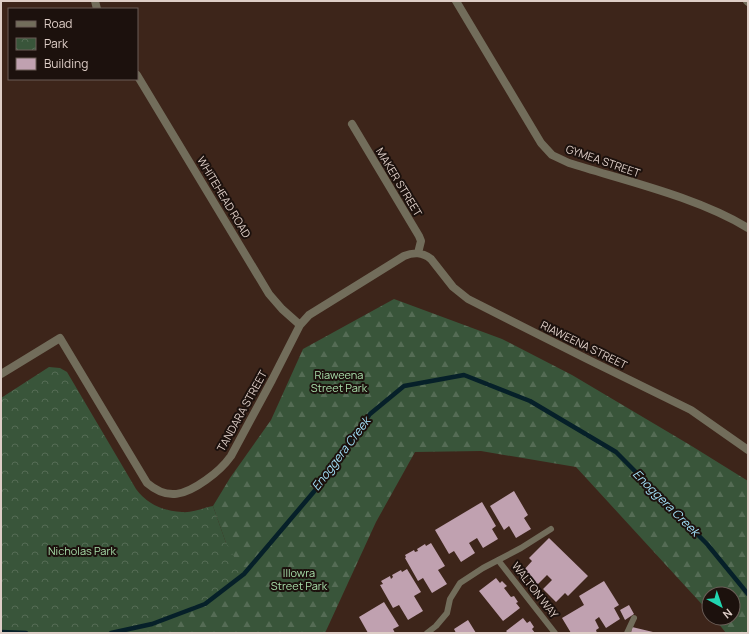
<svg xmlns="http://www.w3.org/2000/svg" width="749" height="634" font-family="Manrope,sans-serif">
	<defs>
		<pattern id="forest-firs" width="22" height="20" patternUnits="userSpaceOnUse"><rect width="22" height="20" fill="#39553a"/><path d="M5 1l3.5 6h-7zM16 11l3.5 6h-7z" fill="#556c55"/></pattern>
		<pattern id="park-crowns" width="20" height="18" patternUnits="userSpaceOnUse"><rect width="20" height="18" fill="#39553a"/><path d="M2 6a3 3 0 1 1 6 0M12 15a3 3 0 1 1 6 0" fill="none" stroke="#556c55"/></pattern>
	</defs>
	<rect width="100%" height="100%" fill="#3d251a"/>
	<path fill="url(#forest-firs)" d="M 394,299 L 502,339 L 572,375 L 690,445 L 748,481 L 748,633 L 726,633 L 714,618 L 733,618 L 733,594 L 709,594 L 709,612 L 576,467 L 481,451 L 415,452 L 376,522 L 325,633 L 1,633 L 1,556 L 226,543 L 213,506 L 230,478 L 271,420 L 303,349 Z"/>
	<path fill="url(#park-crowns)" d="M 49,367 L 60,368 L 67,372 L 136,489 C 147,504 163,511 182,512 C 192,513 203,508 213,506 L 226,543 L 244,574 L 205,604 L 152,624 L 111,633 L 1,632 L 1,398 Z"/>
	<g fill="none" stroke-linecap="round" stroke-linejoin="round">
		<path stroke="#062029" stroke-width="4.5" d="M 1,632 L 26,633
			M 111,633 L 152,624 L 205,604 L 244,574 L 317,488 L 370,414 L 404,386 L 464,375 L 530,401 L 616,452 L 707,544 L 748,594"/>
	</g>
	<path fill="#c0a1b0" d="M 514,491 L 528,515 L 524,518 L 531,529 L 516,538 L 509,526 L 504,530 L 490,506 Z
		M 482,502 L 496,526 L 492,529 L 498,539 L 483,548 L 477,538 L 469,543 L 475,553 L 461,562 L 454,551 L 449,554 L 435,530 Z
		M 549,538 L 588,576 L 568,596 L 565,593 L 556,602 L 543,589 L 552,580 L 547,575 L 537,585 L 523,571 L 532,561 L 529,558 Z
		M 431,543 L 445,566 L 438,570 L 447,584 L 432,593 L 423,578 L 418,581 L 405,558 L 406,557 L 405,555 L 414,550 L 415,552 L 418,551 L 417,549 L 425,544 L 426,546 Z
		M 407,569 L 421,592 L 414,596 L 423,611 L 408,620 L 399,605 L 393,608 L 380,585 L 383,584 L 381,581 L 390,576 L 391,579 L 393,577 L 392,575 L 401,570 L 402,572 Z
		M 496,578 L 500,583 L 502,581 L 507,586 L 504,588 L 511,597 L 514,596 L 518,602 L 516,603 L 520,608 L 503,621 L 479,591 Z
		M 604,581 L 619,605 L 614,608 L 620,619 L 606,628 L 599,617 L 595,620 L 599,628 L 596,630 L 597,633 L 571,633 L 562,618 L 584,605 L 579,596 Z
		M 384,602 L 399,626 L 393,629 L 395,633 L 368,633 L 359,617 Z
		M 629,605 L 634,614 L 625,620 L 620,610 Z
		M 523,618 L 527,623 L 530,621 L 534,627 L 532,629 L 535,633 L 508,633 L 506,631 Z
		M 468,620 L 476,633 L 456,633 L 454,629 Z
		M 632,627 L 653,632 L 653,633 L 631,633 Z"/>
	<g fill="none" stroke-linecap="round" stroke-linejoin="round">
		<path stroke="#726d5b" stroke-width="6" d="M 498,560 L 555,633
			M 427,633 L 436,626 L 447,613 L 450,599 L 460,583 L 483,568 L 521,548 L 551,529
			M 627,633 L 634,618"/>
		<path stroke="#726d5b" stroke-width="8" d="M 95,1 L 97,9
			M 456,1 L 541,143 L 552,155 L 569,163 C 626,181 697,197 748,228
			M 137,75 L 269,294 L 282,309 L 300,325
			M 352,124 L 419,236 L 421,241 L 418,253
			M 1,374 L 60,338 L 147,483 C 168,501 185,495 206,480 C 216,473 224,466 231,456 L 272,380 L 300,325 L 309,315 L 404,256 C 414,252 422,252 431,259 L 453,287 L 468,299 L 589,360 L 691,410 L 748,450"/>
		<path stroke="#726d5b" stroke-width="8" d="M 747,1 L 748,2"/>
	</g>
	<g text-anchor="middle" stroke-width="4" stroke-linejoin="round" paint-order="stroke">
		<g font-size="11" fill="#decec7" stroke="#1c110d">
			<text transform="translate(603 161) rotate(19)" y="4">GYMEA STREET</text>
			<text transform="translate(399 182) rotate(59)" y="4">MAKER STREET</text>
			<text transform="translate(224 197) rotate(59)" y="4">WHITEHEAD ROAD</text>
			<text transform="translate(584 345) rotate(26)" y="4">RIAWEENA STREET</text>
			<text transform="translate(242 411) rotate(-61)" y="4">TANDARA STREET</text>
			<text transform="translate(535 590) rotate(52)" y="4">WALTON WAY</text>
		</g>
		<g font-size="11" fill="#a8deaa" stroke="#1c110d">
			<text x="339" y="379">Riaweena<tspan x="339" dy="13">Street Park</tspan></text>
			<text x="82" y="555">Nicholas Park</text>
			<text x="299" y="577">Illowra<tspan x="299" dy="13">Street Park</tspan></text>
		</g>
		<g font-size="12" font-style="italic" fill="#a1dff8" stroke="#1c110d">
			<text transform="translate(341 454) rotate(-53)" y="4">Enoggera Creek</text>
			<text transform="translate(666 503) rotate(45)" y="4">Enoggera Creek</text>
		</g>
	</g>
	<rect width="749" height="634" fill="none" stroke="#decec7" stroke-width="4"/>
	<rect x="8" y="8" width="130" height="72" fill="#1c110d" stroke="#6a5d57"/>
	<rect x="16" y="21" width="20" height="6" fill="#726d5b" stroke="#6a5d57"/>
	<text x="44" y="28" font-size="12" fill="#decec7">Road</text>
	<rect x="16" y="38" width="20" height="12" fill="url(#park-crowns)" stroke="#6a5d57"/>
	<text x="44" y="48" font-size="12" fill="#decec7">Park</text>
	<rect x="16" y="58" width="20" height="12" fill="#c0a1b0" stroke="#6a5d57"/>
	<text x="44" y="68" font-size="12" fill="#decec7">Building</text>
	<g transform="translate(721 606) rotate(140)"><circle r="19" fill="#1c110d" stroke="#6a5d57"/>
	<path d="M0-3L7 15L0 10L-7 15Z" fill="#21d5b0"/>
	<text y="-6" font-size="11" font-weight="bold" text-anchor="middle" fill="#decec7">N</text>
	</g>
</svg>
